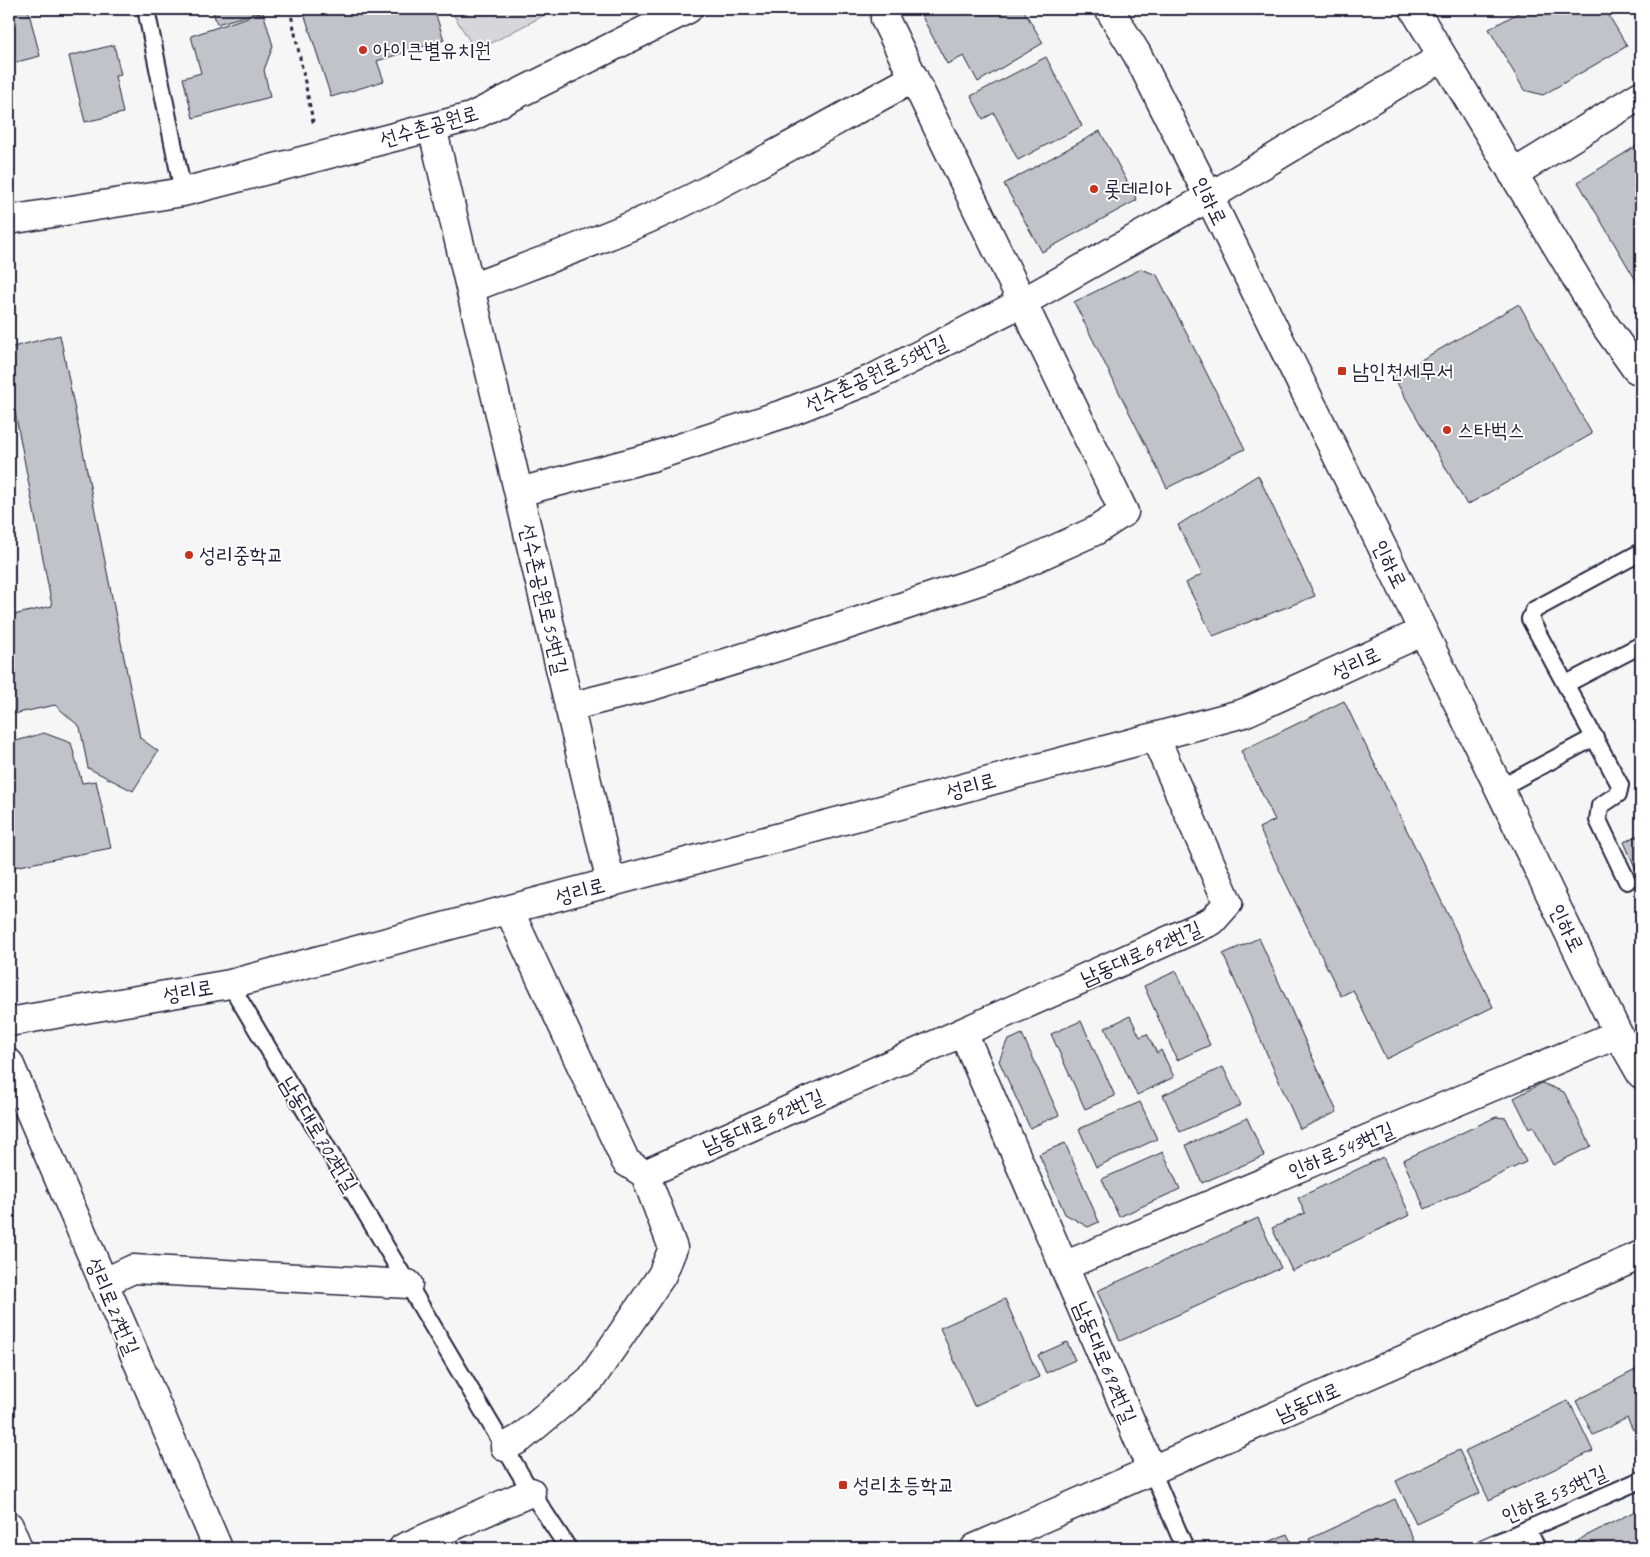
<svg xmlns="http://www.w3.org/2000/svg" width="1650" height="1557" font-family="Caveat,'Poor Story',sans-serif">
	<rect width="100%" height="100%" fill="#f6f6f7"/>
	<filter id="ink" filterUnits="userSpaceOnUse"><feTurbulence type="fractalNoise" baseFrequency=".02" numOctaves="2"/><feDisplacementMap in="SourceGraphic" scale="10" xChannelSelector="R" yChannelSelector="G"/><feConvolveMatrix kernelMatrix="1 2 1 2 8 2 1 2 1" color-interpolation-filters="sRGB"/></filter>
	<g filter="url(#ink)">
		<path fill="#d7d7db" stroke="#7c7c8b" d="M 450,9 L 556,9 L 476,51 Z"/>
		<path fill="#c2c2c9" stroke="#22223b" d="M 9,9 L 28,9 L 40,56 L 9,64 Z
			M 212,9 L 258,9 L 259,12 L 217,24 Z
			M 306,9 L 434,9 L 444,40 L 377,61 L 384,81 L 331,97 L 303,10 Z
			M 918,9 L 1023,9 L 1043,43 L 978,82 L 964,56 L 947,64 Z
			M 1525,9 L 1605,9 L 1627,46 L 1543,95 L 1524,90 L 1489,29 Z
			M 1634,9 L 1641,9 L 1641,21 Z
			M 263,12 L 273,46 L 264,70 L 270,97 L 193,118 L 183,78 L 201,73 L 191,36 Z
			M 114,45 L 121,75 L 115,76 L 123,113 L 85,122 L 69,56 Z
			M 1046,57 L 1082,126 L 1018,160 L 994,113 L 983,119 L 971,96 Z
			M 1100,131 L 1137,200 L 1042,252 L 1004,184 Z
			M 1641,143 L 1641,289 L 1578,182 Z
			M 1141,269 L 1157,275 L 1245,449 L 1167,488 L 1074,302 Z
			M 1519,304 L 1592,434 L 1467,505 L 1393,376 Z
			M 60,335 L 140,738 L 158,751 L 133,791 L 88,768 L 80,727 L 55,705 L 9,715 L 9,616 L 52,606 L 9,380 L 9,348 Z
			M 1258,475 L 1315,596 L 1213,636 L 1186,583 L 1202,574 L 1178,525 Z
			M 1344,701 L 1493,1007 L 1386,1059 L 1353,990 L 1341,996 L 1259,828 L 1275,820 L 1241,751 Z
			M 44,733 L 71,743 L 82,783 L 96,781 L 111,848 L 9,868 L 9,743 Z
			M 1641,834 L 1641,881 L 1624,842 Z
			M 1259,938 L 1337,1112 L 1300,1129 L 1223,954 Z
			M 1176,971 L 1210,1045 L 1177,1060 L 1144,986 Z
			M 1130,1016 L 1140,1037 L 1147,1034 L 1157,1053 L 1161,1050 L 1174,1077 L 1137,1095 L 1105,1028 Z
			M 1081,1021 L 1115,1096 L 1085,1109 L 1051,1034 Z
			M 1022,1034 L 1059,1115 L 1030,1128 L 999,1061 L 1007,1041 Z
			M 1223,1067 L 1241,1105 L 1180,1132 L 1163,1095 Z
			M 1542,1083 L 1564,1092 L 1591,1146 L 1553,1165 L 1533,1126 L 1529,1128 L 1514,1098 Z
			M 1140,1102 L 1157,1139 L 1096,1167 L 1079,1129 Z
			M 1496,1117 L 1506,1118 L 1526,1162 L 1425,1209 L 1403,1160 Z
			M 1247,1118 L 1264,1156 L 1202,1183 L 1186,1145 Z
			M 1065,1143 L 1099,1222 L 1088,1227 L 1065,1214 L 1039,1154 Z
			M 1163,1152 L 1180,1189 L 1119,1217 L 1102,1179 Z
			M 1383,1157 L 1410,1215 L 1292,1271 L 1272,1228 L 1305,1213 L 1298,1198 Z
			M 1258,1218 L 1281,1268 L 1120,1341 L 1097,1291 Z
			M 1005,1299 L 1039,1377 L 974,1406 L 940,1328 Z
			M 1067,1342 L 1075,1360 L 1046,1373 L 1038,1355 Z
			M 1641,1367 L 1641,1426 L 1633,1430 L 1627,1418 L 1593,1435 L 1576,1401 Z
			M 1567,1401 L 1571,1405 L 1593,1451 L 1489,1500 L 1465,1451 Z
			M 1459,1450 L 1480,1493 L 1416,1523 L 1396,1481 Z
			M 1395,1499 L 1417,1548 L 1313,1548 L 1309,1539 Z
			M 1641,1508 L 1641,1548 L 1574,1548 L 1578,1540 Z
			M 1287,1534 L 1294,1548 L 1255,1548 Z"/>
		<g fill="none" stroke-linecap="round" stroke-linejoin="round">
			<g stroke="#22223b" stroke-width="20">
				<path id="lane" d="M 146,9 L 183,192
					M 1566,684 L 1641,645
					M 1498,789 L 1595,737
					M 1627,881 L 1598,820 L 1600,806 L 1618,794 L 1620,785 L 1530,619 L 1534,610 L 1641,552
					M 230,984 L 531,1492 L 568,1548
					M 1152,1471 L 1185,1548
					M 1527,1529 L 1537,1548
					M 1484,1548 L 1641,1480"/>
			</g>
			<g stroke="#22223b" stroke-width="31">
				<path id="street" d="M 1414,9 L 1604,324 L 1636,369 L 1641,371
					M 432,127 L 611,883
					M 1513,174 L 1641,95
					M 9,220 L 183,192 L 471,117 L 688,9
					M 471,288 C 539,262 608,238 674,207 C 756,167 834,121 914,78
					M 519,492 L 652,457 L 786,413 L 872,379 L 1023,302 L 1209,197 L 1442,57
					M 569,707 L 652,686 L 838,628 L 1000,574 L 1095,531 L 1124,512 L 885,19
					M 509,910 L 626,1162 L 645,1174
					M 9,1022 L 230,984 L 1244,713 L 1422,632
					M 963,1032 L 1152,1471
					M 9,1063 L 218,1548
					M 645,1174 L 1212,921 L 1228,903 L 1155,737
					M 1064,1266 L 1618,1034
					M 103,1283 L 133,1269 L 408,1284
					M 505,1447 L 521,1438 L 591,1379 L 662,1275 L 673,1248 L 645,1174
					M 9,1526 L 18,1548
					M 403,1548 L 531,1492"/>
			</g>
			<g stroke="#22223b" stroke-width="31">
				<path id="secondary" d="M 1109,9 L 1137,54 L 1209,197 L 1395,573 L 1618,1034 L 1641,1074
					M 975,1548 L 1641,1255"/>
			</g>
			<path stroke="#22223b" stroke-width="3" stroke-dasharray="4 4" stroke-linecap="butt" d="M 290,9 L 314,126"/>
			<use href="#lane" stroke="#fff" stroke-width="16"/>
			<use href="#street" stroke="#fff" stroke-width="28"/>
			<use href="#secondary" stroke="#fff" stroke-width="28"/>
		</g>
	</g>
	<g fill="#c8321e" stroke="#fff" stroke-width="2">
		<circle cx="363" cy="50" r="5"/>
		<circle cx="1094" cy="189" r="5"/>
		<rect x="1337" y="366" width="10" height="10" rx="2.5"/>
		<circle cx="1447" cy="430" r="5"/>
		<circle cx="189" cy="555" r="5"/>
		<rect x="838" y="1480" width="10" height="10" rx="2.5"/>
	</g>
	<g text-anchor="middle" stroke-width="4" stroke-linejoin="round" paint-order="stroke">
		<g font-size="21" fill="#22223b" stroke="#fff" text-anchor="start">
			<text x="373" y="57">아이큰별유치원</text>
			<text x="1104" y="196">롯데리아</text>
			<text x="1352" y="378">남인천세무서</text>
			<text x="1457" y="437">스타벅스</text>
			<text x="199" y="562">성리중학교</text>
			<text x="853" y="1492">성리초등학교</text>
		</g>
		<g font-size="21" fill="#22223b" stroke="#fff">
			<text transform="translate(429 126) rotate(-16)" y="7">선수촌공원로</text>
			<text transform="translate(1210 201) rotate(64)" y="7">인하로</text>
			<text transform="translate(876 373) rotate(-25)" y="7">선수촌공원로55번길</text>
			<text transform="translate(1390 564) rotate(64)" y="7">인하로</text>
			<text transform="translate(544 599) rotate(77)" y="7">선수촌공원로55번길</text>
			<text transform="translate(1356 663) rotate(-24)" y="7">성리로</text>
			<text transform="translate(971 786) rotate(-15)" y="7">성리로</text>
			<text transform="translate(580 891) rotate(-15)" y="7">성리로</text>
			<text transform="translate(1567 928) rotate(64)" y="7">인하로</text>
			<text transform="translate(1141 953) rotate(-24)" y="7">남동대로692번길</text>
			<text transform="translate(188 991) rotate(-10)" y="7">성리로</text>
			<text transform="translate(763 1121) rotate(-24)" y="7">남동대로692번길</text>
			<text transform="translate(319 1134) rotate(59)" y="7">남동대로702번길</text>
			<text transform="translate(1341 1150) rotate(-23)" y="7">인하로543번길</text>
			<text transform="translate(113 1306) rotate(67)" y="7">성리로27번길</text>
			<text transform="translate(1105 1362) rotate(67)" y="7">남동대로692번길</text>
			<text transform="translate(1308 1402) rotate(-24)" y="7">남동대로</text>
			<text transform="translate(1554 1494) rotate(-24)" y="7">인하로535번길</text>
		</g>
	</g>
	<rect width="1650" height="1557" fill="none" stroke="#fff" stroke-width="30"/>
	<rect x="15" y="15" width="1620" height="1527" fill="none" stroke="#22223b" stroke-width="2" filter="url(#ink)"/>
</svg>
